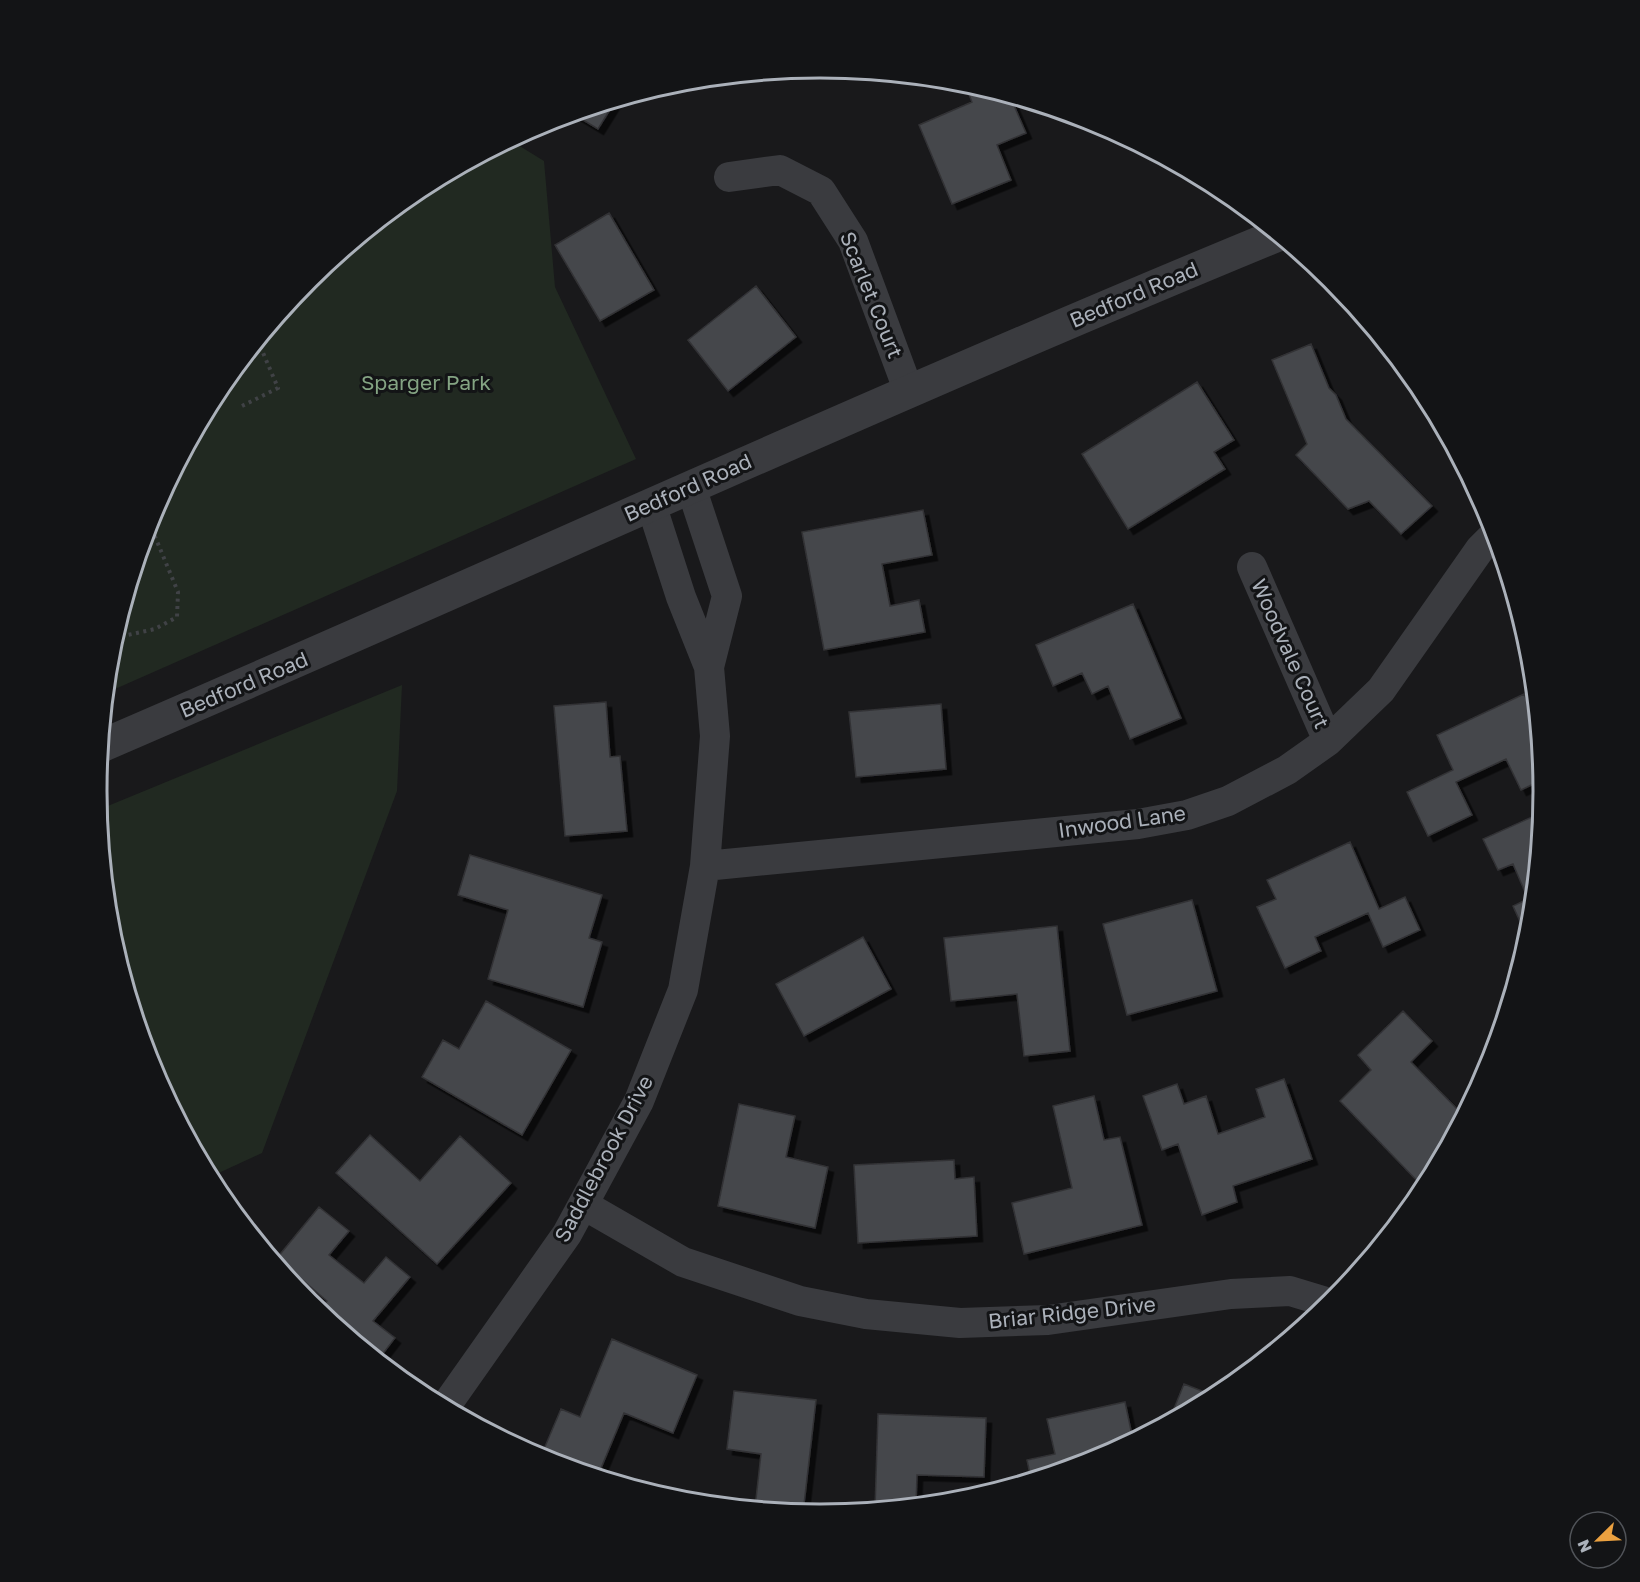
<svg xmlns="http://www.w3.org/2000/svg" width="1640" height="1582" font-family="'Golos Text',sans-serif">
	<defs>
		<filter id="shadow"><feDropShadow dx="5.5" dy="5.5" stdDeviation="0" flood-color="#0009"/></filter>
	</defs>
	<rect width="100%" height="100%" fill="#19191b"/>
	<path fill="#212921" d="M 507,142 L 518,145 L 544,161 L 555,287 L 636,459 L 106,693 L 110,650 L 152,514 L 219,389 L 309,279 L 418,189 Z
		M 402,685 L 397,791 L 262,1153 L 210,1177 L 151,1068 L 110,932 L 98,810 Z"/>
	<path fill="#45474b" stroke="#333336" stroke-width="1.5" filter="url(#shadow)" d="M 964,82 L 1010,96 L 1026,133 L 997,145 L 1011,180 L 952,204 L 919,125 L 972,102 Z
		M 616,100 L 598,129 L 573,114 Z
		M 609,213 L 654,290 L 600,321 L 555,245 Z
		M 756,286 L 796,337 L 728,391 L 688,340 Z
		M 1311,344 L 1329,388 L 1336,395 L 1346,419 L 1432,506 L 1401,534 L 1369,501 L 1348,509 L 1296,455 L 1307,444 L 1272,360 Z
		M 1197,382 L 1234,440 L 1214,452 L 1225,469 L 1128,529 L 1082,454 Z
		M 923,510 L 932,555 L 882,564 L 890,606 L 919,600 L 925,632 L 824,650 L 802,532 Z
		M 1133,604 L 1181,718 L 1130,739 L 1108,686 L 1092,694 L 1082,673 L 1053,686 L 1036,645 Z
		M 1524,694 L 1537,721 L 1542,780 L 1521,790 L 1506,759 L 1456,782 L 1472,815 L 1428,836 L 1407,792 L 1453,770 L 1437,735 Z
		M 606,702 L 610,757 L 620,756 L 627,831 L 565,836 L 554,706 Z
		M 941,704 L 946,769 L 856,777 L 849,712 Z
		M 1541,813 L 1530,932 L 1528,939 L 1513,906 L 1528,899 L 1513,864 L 1498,870 L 1483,839 Z
		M 1350,842 L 1379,909 L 1405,897 L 1420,930 L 1383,947 L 1368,913 L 1315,937 L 1321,951 L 1285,968 L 1257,907 L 1276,899 L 1267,880 Z
		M 470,855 L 602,895 L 589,938 L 602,942 L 583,1007 L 488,979 L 508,910 L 458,895 Z
		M 1192,900 L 1217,991 L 1127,1015 L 1103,924 Z
		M 1057,926 L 1070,1051 L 1024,1056 L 1017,994 L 951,1001 L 944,938 Z
		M 863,937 L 891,989 L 804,1036 L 776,984 Z
		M 486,1001 L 571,1050 L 522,1135 L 422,1077 L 443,1040 L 459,1049 Z
		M 1403,1011 L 1432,1041 L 1411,1062 L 1463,1115 L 1424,1188 L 1340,1101 L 1371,1070 L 1358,1055 Z
		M 1284,1079 L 1312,1159 L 1233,1186 L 1237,1202 L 1202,1215 L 1178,1144 L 1162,1150 L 1143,1096 L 1177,1084 L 1184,1104 L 1206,1096 L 1218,1134 L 1265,1117 L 1256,1089 Z
		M 1094,1096 L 1104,1140 L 1120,1137 L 1142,1225 L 1024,1254 L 1012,1203 L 1072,1188 L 1053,1106 Z
		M 739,1104 L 795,1116 L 786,1157 L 828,1167 L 815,1228 L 718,1206 Z
		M 370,1135 L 420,1181 L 460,1136 L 511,1183 L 437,1264 L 336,1173 Z
		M 954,1160 L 955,1179 L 974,1177 L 977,1236 L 858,1243 L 854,1165 Z
		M 319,1207 L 349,1231 L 329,1255 L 364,1283 L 386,1257 L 410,1277 L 373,1321 L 395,1338 L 378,1360 L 319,1311 L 327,1301 L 277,1258 Z
		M 612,1339 L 697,1375 L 673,1433 L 624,1413 L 599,1473 L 544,1449 L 561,1409 L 580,1417 Z
		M 1184,1384 L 1215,1396 L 1169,1421 Z
		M 734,1391 L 816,1400 L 803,1513 L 755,1508 L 761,1454 L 727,1449 Z
		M 1125,1402 L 1133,1440 L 1097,1460 L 1031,1479 L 1027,1460 L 1055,1454 L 1047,1419 Z
		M 878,1414 L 986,1418 L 984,1477 L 917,1475 L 916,1505 L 875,1509 Z"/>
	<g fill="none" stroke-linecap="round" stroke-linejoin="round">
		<path stroke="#404246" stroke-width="4" stroke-dasharray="3 4.5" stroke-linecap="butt" d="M 242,406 L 278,388 L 258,341
			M 114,638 L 155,629 L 177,617 L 178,592 L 149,522"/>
		<path stroke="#3a3b3f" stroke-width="30" d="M 729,177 L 780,170 L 821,191 L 853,241 L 909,392
			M 691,487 L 727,596 L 709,667
			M 1252,567 L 1328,741
			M 705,866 L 1138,824 L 1187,815 L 1228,801 L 1287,770 L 1328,741 L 1381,690 L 1480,549 L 1495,534
			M 584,1205 L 683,1262 L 800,1301 L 866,1314 L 960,1323 L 1048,1320 L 1231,1294 L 1290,1291 L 1323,1301 L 1328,1306
			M 445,1407 L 567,1234 L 639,1101 L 683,990 L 705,866 L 715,736 L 709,667 L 681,597 L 651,504"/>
		<path stroke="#3a3b3f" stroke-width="33" d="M 101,746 C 494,577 882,398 1278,235"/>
	</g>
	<g text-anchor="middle" stroke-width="6" stroke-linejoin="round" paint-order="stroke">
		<g font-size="21" fill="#abb1ba" stroke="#131416">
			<text transform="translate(871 295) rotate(68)" y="7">Scarlet Court</text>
			<text transform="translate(1134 295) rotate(-23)" y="7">Bedford Road</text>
			<text transform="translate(688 488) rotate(-24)" y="7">Bedford Road</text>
			<text transform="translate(1290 654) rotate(66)" y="7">Woodvale Court</text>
			<text transform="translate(244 685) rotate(-23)" y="7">Bedford Road</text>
			<text transform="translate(1122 822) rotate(-8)" y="7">Inwood Lane</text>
			<text transform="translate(604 1159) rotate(-62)" y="7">Saddlebrook Drive</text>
			<text transform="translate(1072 1313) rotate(-6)" y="7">Briar Ridge Drive</text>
		</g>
		<g font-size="21" fill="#84a483" stroke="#131416">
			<text x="426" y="390">Sparger Park</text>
		</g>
	</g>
	<path d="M0 0H1640V1582H0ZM107 791a713 713 0 1 1 1426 0a713 713 0 1 1-1426 0Z" fill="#131416" fill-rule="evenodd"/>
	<path fill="none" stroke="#abb1ba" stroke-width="3" d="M107 791a713 713 0 1 1 1426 0a713 713 0 1 1-1426 0Z"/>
	<g transform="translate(1598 1540) rotate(246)"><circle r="28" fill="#131416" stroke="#505358" stroke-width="1.5"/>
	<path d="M0-4.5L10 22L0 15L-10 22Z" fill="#eba140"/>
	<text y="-9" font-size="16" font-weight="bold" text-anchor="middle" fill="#abb1ba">N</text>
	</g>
</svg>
